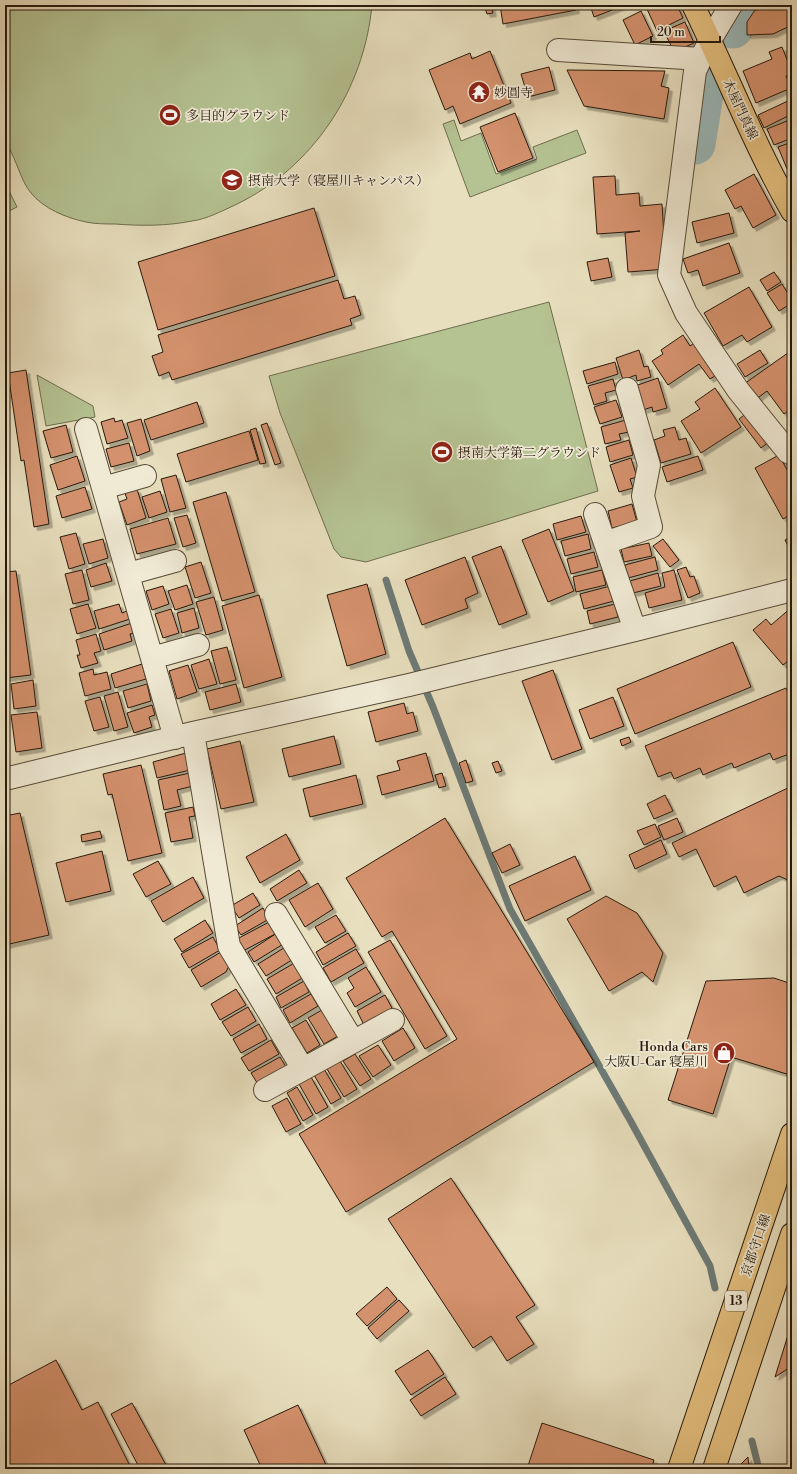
<svg xmlns="http://www.w3.org/2000/svg" width="797" height="1474" font-family="'Libre Bodoni','Noto Serif JP',serif">
	<defs>
		<filter id="shadow"><feDropShadow dx="3.5" dy="3.5" stdDeviation="0" flood-color="#0004"/></filter>
	</defs>
	<rect width="100%" height="100%" fill="#e8dfbe"/>
	<filter id="stains"><feTurbulence type="fractalNoise" baseFrequency=".005" numOctaves="4"/><feColorMatrix values="0 0 0 0 .2 0 0 0 0 .09 0 0 0 0 .02 0 0 0 .5 -.17"/></filter>
	<radialGradient id="worn" r=".72"><stop offset=".6" stop-color="#630" stop-opacity="0"/><stop offset="1" stop-color="#630" stop-opacity=".3"/></radialGradient>
	<path fill="#b5c292" stroke="#6e6e4f" d="M 5,5 L 372,5 C 364,90 313,168 235,205 C 222,211 207,219 192,221 C 167,226 141,226 115,224 C 106,224 95,224 86,222 C 66,218 43,208 31,193 C 22,182 18,166 12,154 C 10,149 6,143 5,138 C 3,128 5,112 5,102 C 5,69 5,37 5,5 Z
		M 454,120 L 461,141 L 481,133 L 496,174 L 537,159 L 533,147 L 577,130 L 586,153 L 470,197 L 443,124 Z
		M 5,183 L 17,207 L 5,213 Z
		M 549,302 L 598,491 L 366,562 L 341,557 L 334,549 L 280,413 L 269,376 Z
		M 37,375 L 93,406 L 95,417 L 46,426 Z"/>
	<g fill="none" stroke-linecap="round" stroke-linejoin="round">
		<path stroke="#6d7a76" stroke-width="7" d="M 386,580 L 409,651 L 433,707 L 510,909 L 630,1120 L 710,1266 L 715,1288
			M 752,1441 L 759,1469"/>
		<path stroke="#9bbabc" stroke-width="41" d="M 733,28 L 741,9
			M 695,144 L 706,75 L 709,66"/>
	</g>
	<path fill="#d4916d" stroke="#27190c" filter="url(#shadow)" d="M 484,5 L 491,5 L 493,13 L 487,14 Z
		M 500,5 L 575,5 L 576,10 L 503,24 Z
		M 590,5 L 625,5 L 594,17 Z
		M 656,5 L 677,5 L 683,18 L 657,31 L 647,9 Z
		M 791,6 L 792,25 L 773,34 L 747,35 L 747,22 L 755,10 Z
		M 641,11 L 653,36 L 635,45 L 623,20 Z
		M 685,22 L 694,43 L 674,52 L 664,31 Z
		M 782,47 L 792,72 L 792,73 L 786,76 L 791,88 L 756,103 L 743,71 L 772,59 L 769,52 Z
		M 490,51 L 511,103 L 460,124 L 453,106 L 445,110 L 429,70 L 470,53 L 472,59 Z
		M 549,67 L 555,90 L 528,97 L 521,74 Z
		M 567,70 L 665,71 L 661,86 L 669,88 L 664,119 L 584,106 Z
		M 790,100 L 792,105 L 792,114 L 764,128 L 758,115 Z
		M 515,113 L 533,158 L 498,172 L 480,127 Z
		M 792,119 L 792,138 L 774,145 L 767,129 Z
		M 792,142 L 792,167 L 787,169 L 778,147 Z
		M 754,174 L 776,215 L 753,228 L 741,206 L 735,209 L 725,190 Z
		M 615,176 L 616,195 L 639,193 L 640,206 L 662,204 L 666,269 L 628,272 L 625,233 L 640,231 L 597,234 L 593,177 Z
		M 314,208 L 335,276 L 158,330 L 138,262 Z
		M 729,213 L 734,233 L 697,243 L 692,222 Z
		M 729,243 L 740,273 L 703,286 L 698,270 L 688,273 L 683,259 Z
		M 608,258 L 612,277 L 591,281 L 587,262 Z
		M 774,272 L 781,282 L 767,291 L 760,280 Z
		M 338,280 L 344,299 L 355,296 L 361,315 L 350,319 L 352,325 L 172,380 L 169,372 L 159,376 L 152,356 L 163,352 L 158,335 Z
		M 782,284 L 792,300 L 792,312 L 791,312 L 787,306 L 779,311 L 767,293 Z
		M 749,287 L 772,327 L 747,342 L 742,335 L 723,346 L 704,313 Z
		M 683,335 L 690,346 L 697,341 L 718,374 L 710,379 L 699,364 L 668,385 L 652,361 L 663,354 L 661,350 Z
		M 639,350 L 644,367 L 648,366 L 651,377 L 637,381 L 636,375 L 623,380 L 616,358 Z
		M 760,350 L 768,363 L 745,377 L 737,364 Z
		M 792,350 L 792,408 L 784,414 L 767,391 L 755,400 L 744,384 Z
		M 615,362 L 618,374 L 587,384 L 583,371 Z
		M 26,370 L 49,524 L 34,527 L 24,460 L 21,461 L 8,373 Z
		M 658,378 L 667,408 L 653,412 L 652,407 L 640,411 L 632,387 Z
		M 613,379 L 616,390 L 605,393 L 607,401 L 594,405 L 588,386 Z
		M 715,388 L 741,427 L 701,453 L 681,421 L 700,409 L 695,402 Z
		M 616,400 L 622,417 L 600,424 L 594,407 Z
		M 197,402 L 204,423 L 151,440 L 144,420 Z
		M 748,412 L 770,441 L 761,448 L 739,419 Z
		M 114,418 L 115,422 L 122,420 L 128,438 L 107,444 L 101,422 Z
		M 141,419 L 150,451 L 137,456 L 127,423 Z
		M 626,420 L 629,432 L 619,434 L 621,440 L 605,444 L 601,427 Z
		M 267,423 L 281,463 L 275,465 L 261,425 Z
		M 66,425 L 73,452 L 51,458 L 43,431 Z
		M 675,427 L 679,440 L 686,438 L 691,454 L 661,463 L 654,440 L 665,436 L 663,430 Z
		M 256,428 L 266,463 L 260,464 L 250,430 Z
		M 249,431 L 258,460 L 186,482 L 177,454 Z
		M 629,440 L 633,455 L 610,462 L 606,447 Z
		M 129,443 L 134,461 L 111,467 L 106,449 Z
		M 779,455 L 792,479 L 792,514 L 783,519 L 755,468 Z
		M 77,456 L 85,481 L 58,490 L 50,465 Z
		M 698,456 L 703,470 L 667,482 L 662,467 Z
		M 631,458 L 637,477 L 630,479 L 633,488 L 619,492 L 610,465 Z
		M 176,475 L 186,508 L 170,512 L 161,479 Z
		M 85,487 L 92,509 L 62,518 L 56,496 Z
		M 137,489 L 146,518 L 127,525 L 119,502 L 127,499 L 125,493 Z
		M 160,491 L 167,512 L 149,518 L 142,497 Z
		M 226,492 L 255,592 L 222,601 L 193,502 Z
		M 632,504 L 637,522 L 612,528 L 608,511 Z
		M 187,515 L 196,543 L 183,547 L 174,518 Z
		M 581,516 L 586,532 L 557,540 L 553,524 Z
		M 168,518 L 176,544 L 137,554 L 130,529 Z
		M 549,529 L 574,591 L 548,602 L 522,540 Z
		M 76,533 L 85,564 L 69,569 L 60,537 Z
		M 588,534 L 591,549 L 565,556 L 561,541 Z
		M 792,537 L 792,554 L 785,540 Z
		M 103,539 L 108,558 L 89,564 L 83,544 Z
		M 663,539 L 679,560 L 670,567 L 653,546 Z
		M 649,543 L 652,556 L 624,562 L 621,549 Z
		M 501,546 L 527,614 L 499,625 L 472,557 Z
		M 594,552 L 598,567 L 571,574 L 567,559 Z
		M 465,557 L 478,593 L 465,599 L 468,608 L 422,625 L 405,580 Z
		M 655,557 L 658,570 L 628,578 L 625,565 Z
		M 201,562 L 211,593 L 195,598 L 185,567 Z
		M 106,563 L 112,581 L 91,587 L 86,570 Z
		M 686,567 L 690,577 L 694,576 L 700,593 L 688,598 L 677,570 Z
		M 82,570 L 89,600 L 73,604 L 65,574 Z
		M 602,570 L 606,585 L 576,592 L 573,577 Z
		M 674,570 L 682,600 L 649,608 L 645,593 L 665,587 L 662,573 Z
		M 16,571 L 31,675 L 5,678 L 5,572 Z
		M 658,573 L 661,586 L 633,593 L 630,581 Z
		M 367,584 L 386,654 L 347,666 L 327,595 Z
		M 187,585 L 193,604 L 175,610 L 168,591 Z
		M 163,586 L 169,604 L 152,610 L 146,591 Z
		M 610,586 L 614,601 L 584,609 L 580,594 Z
		M 259,595 L 282,677 L 244,688 L 222,606 Z
		M 214,597 L 223,630 L 206,635 L 196,602 Z
		M 88,604 L 96,628 L 77,634 L 70,609 Z
		M 119,604 L 122,613 L 127,611 L 130,619 L 99,629 L 94,611 Z
		M 615,604 L 618,617 L 590,624 L 587,611 Z
		M 792,607 L 792,658 L 783,665 L 753,630 L 766,619 L 771,625 Z
		M 194,608 L 199,628 L 182,633 L 177,613 Z
		M 171,609 L 179,633 L 163,638 L 155,614 Z
		M 132,623 L 135,633 L 130,634 L 132,641 L 104,650 L 99,634 Z
		M 96,634 L 101,651 L 94,653 L 98,663 L 81,668 L 77,655 L 80,655 L 76,640 Z
		M 733,642 L 751,687 L 635,734 L 617,689 Z
		M 227,647 L 236,680 L 220,684 L 211,651 Z
		M 209,659 L 217,684 L 199,689 L 191,665 Z
		M 142,664 L 146,679 L 115,688 L 111,674 Z
		M 188,665 L 197,692 L 177,699 L 169,671 Z
		M 93,669 L 94,675 L 107,672 L 111,689 L 85,696 L 79,673 Z
		M 553,670 L 582,749 L 552,760 L 522,681 Z
		M 33,680 L 36,706 L 14,709 L 11,684 Z
		M 147,684 L 151,701 L 128,708 L 123,691 Z
		M 236,684 L 241,702 L 210,710 L 205,692 Z
		M 786,688 L 792,702 L 792,753 L 773,760 L 770,753 L 734,768 L 732,763 L 703,775 L 700,768 L 674,779 L 671,772 L 658,777 L 645,746 Z
		M 118,692 L 128,727 L 114,731 L 104,696 Z
		M 100,697 L 109,727 L 94,731 L 85,701 Z
		M 613,697 L 624,726 L 590,739 L 579,710 Z
		M 404,703 L 407,714 L 413,712 L 418,731 L 376,742 L 368,712 Z
		M 152,705 L 155,715 L 149,717 L 152,727 L 134,733 L 127,713 Z
		M 37,712 L 42,748 L 16,752 L 11,715 Z
		M 334,736 L 341,764 L 289,777 L 282,749 Z
		M 629,737 L 631,742 L 622,746 L 620,740 Z
		M 240,741 L 254,802 L 221,809 L 207,749 Z
		M 186,753 L 190,770 L 157,778 L 153,762 Z
		M 426,753 L 434,781 L 382,795 L 377,776 L 400,770 L 397,761 Z
		M 466,760 L 473,781 L 466,783 L 459,763 Z
		M 498,761 L 502,771 L 496,773 L 492,763 Z
		M 141,765 L 162,853 L 128,861 L 112,794 L 108,795 L 103,774 Z
		M 190,773 L 193,786 L 177,790 L 181,806 L 164,810 L 158,780 Z
		M 442,773 L 446,786 L 439,788 L 435,775 Z
		M 356,775 L 363,804 L 310,817 L 303,789 Z
		M 792,786 L 792,882 L 779,876 L 744,893 L 736,876 L 714,887 L 696,849 L 679,857 L 672,843 Z
		M 665,795 L 673,811 L 654,819 L 647,804 Z
		M 193,807 L 195,816 L 189,817 L 193,838 L 171,842 L 165,813 Z
		M 20,813 L 49,935 L 5,945 L 5,816 Z
		M 445,818 L 594,1062 L 346,1212 L 299,1134 L 457,1039 L 392,931 L 382,937 L 346,878 Z
		M 677,818 L 683,832 L 664,840 L 658,826 Z
		M 655,824 L 661,837 L 644,845 L 637,831 Z
		M 100,831 L 102,838 L 82,842 L 81,835 Z
		M 286,834 L 300,860 L 260,883 L 246,857 Z
		M 661,840 L 667,854 L 635,869 L 629,855 Z
		M 510,844 L 520,865 L 502,873 L 492,853 Z
		M 102,851 L 111,891 L 66,902 L 56,863 Z
		M 575,856 L 591,890 L 525,921 L 509,886 Z
		M 158,861 L 171,884 L 146,897 L 133,874 Z
		M 299,870 L 307,883 L 277,901 L 270,889 Z
		M 193,877 L 204,898 L 163,922 L 151,901 Z
		M 318,883 L 333,909 L 305,927 L 289,900 Z
		M 253,893 L 260,905 L 239,918 L 231,906 Z
		M 606,896 L 637,913 L 663,953 L 653,982 L 642,972 L 609,991 L 567,919 Z
		M 263,908 L 269,919 L 241,935 L 235,926 Z
		M 336,915 L 346,931 L 325,943 L 315,927 Z
		M 205,920 L 213,933 L 182,952 L 174,939 Z
		M 271,921 L 277,933 L 243,951 L 237,939 Z
		M 277,933 L 285,943 L 254,962 L 248,952 Z
		M 348,933 L 356,946 L 323,965 L 316,952 Z
		M 213,937 L 220,950 L 189,968 L 181,954 Z
		M 390,940 L 447,1036 L 425,1049 L 368,952 Z
		M 287,946 L 295,958 L 266,976 L 258,964 Z
		M 356,949 L 364,963 L 331,982 L 323,968 Z
		M 221,952 L 229,966 L 226,972 L 201,987 L 191,970 Z
		M 296,962 L 304,977 L 276,994 L 267,979 Z
		M 366,967 L 381,992 L 355,1007 L 347,993 L 354,988 L 348,978 Z
		M 774,978 L 792,984 L 792,1069 L 790,1075 L 731,1057 L 713,1114 L 668,1100 L 706,981 Z
		M 304,981 L 309,992 L 281,1008 L 276,997 Z
		M 236,989 L 246,1005 L 220,1020 L 211,1004 Z
		M 311,994 L 318,1006 L 290,1023 L 283,1010 Z
		M 385,995 L 392,1008 L 364,1025 L 357,1011 Z
		M 248,1007 L 256,1021 L 231,1036 L 222,1022 Z
		M 322,1010 L 338,1036 L 324,1044 L 308,1018 Z
		M 306,1020 L 320,1045 L 307,1053 L 292,1028 Z
		M 259,1024 L 267,1039 L 241,1053 L 233,1039 Z
		M 403,1028 L 415,1048 L 394,1061 L 382,1041 Z
		M 271,1040 L 279,1054 L 249,1071 L 241,1058 Z
		M 378,1045 L 391,1065 L 373,1077 L 359,1056 Z
		M 355,1054 L 371,1079 L 360,1086 L 343,1061 Z
		M 280,1057 L 288,1070 L 259,1086 L 251,1073 Z
		M 340,1061 L 357,1089 L 344,1097 L 327,1069 Z
		M 324,1069 L 341,1098 L 331,1104 L 314,1075 Z
		M 311,1077 L 328,1107 L 316,1114 L 299,1084 Z
		M 297,1087 L 313,1115 L 303,1121 L 287,1093 Z
		M 287,1098 L 301,1124 L 286,1132 L 272,1106 Z
		M 451,1178 L 535,1305 L 516,1317 L 534,1344 L 507,1361 L 491,1336 L 473,1348 L 388,1219 Z
		M 387,1287 L 397,1299 L 367,1326 L 356,1314 Z
		M 399,1300 L 409,1311 L 377,1339 L 368,1328 Z
		M 792,1322 L 792,1366 L 775,1377 Z
		M 428,1350 L 444,1374 L 411,1395 L 395,1371 Z
		M 56,1360 L 82,1410 L 98,1402 L 129,1464 L 120,1469 L 5,1469 L 5,1456 L 6,1456 L 5,1453 L 5,1387 Z
		M 445,1377 L 456,1394 L 421,1416 L 410,1400 Z
		M 132,1403 L 166,1465 L 159,1469 L 140,1469 L 111,1414 Z
		M 298,1405 L 328,1469 L 262,1469 L 244,1430 Z
		M 542,1423 L 654,1460 L 651,1469 L 527,1469 Z
		M 748,1457 L 749,1469 L 738,1469 L 738,1467 Z"/>
	<g fill="none" stroke-linecap="round" stroke-linejoin="round">
		<g stroke="#574a38" stroke-width="24">
			<path id="minor" d="M 731,5 L 710,40 L 695,71 L 669,275 L 686,313 L 738,390 L 788,452 L 792,454
				M 558,50 L 701,59
				M 86,429 L 175,738
				M 103,488 L 145,476
				M 595,514 L 635,630
				M 605,543 L 651,527 L 643,496 L 649,465 L 627,389
				M 128,574 L 175,561
				M 152,658 L 198,645
				M 193,733 L 229,946 L 303,1069
				M 5,779 L 193,733 L 409,685 L 635,630 L 792,590
				M 276,914 L 353,1041
				M 265,1090 L 393,1020"/>
		</g>
		<g stroke="#27190c" stroke-width="24">
			<path id="major" d="M 693,5 C 727,74 754,145 792,211
				M 679,1469 L 792,1134
				M 714,1469 L 792,1234"/>
		</g>
		<use href="#minor" stroke="#f0ead5" stroke-width="22"/>
		<use href="#major" stroke="#e4c07f" stroke-width="22"/>
	</g>
	<defs>
		<g id="temple-disc" transform="scale(1.15)"><circle r="9.5" fill="#8f2418" stroke="#f0ead5"/><path d="M0-6L5-2H3V0L6.5 2.5H4V6H1.5V3h-3V6H-4V2.5H-6.5L-3 0V-2H-5Z" fill="#fff"/></g>
		<g id="stadium-disc" transform="scale(1.15)"><circle r="9.5" fill="#8f2418" stroke="#f0ead5"/><path d="M0-5a6.5 5 0 1 0 0 10a6.5 5 0 1 0 0-10ZM-3.5-1.8h7v3.6h-7Z" fill="#fff"/></g>
		<g id="university-disc" transform="scale(1.15)"><circle r="9.5" fill="#8f2418" stroke="#f0ead5"/><path d="M0-5L7-2L0 1L-7-2ZM-4 1L0 2.5L4 1V4Q0 6-4 4Z" fill="#fff"/></g>
		<g id="shop-disc" transform="scale(1.15)"><circle r="9.5" fill="#8f2418" stroke="#f0ead5"/><path d="M-5-2.5h2.3a2.7 3.5 0 0 1 5.4 0H5L5.5 6h-11ZM-1.5-2.5h3a1.5 2.3 0 0 0-3 0Z" fill="#fff"/></g>
	</defs>
	<g fill-rule="evenodd">
		<use href="#temple-disc" x="479" y="92"/>
		<use href="#stadium-disc" x="170" y="115"/>
		<use href="#university-disc" x="232" y="180"/>
		<use href="#stadium-disc" x="442" y="452"/>
		<use href="#shop-disc" x="724" y="1053"/>
	</g>
	<g text-anchor="middle" stroke-width="3.5" stroke-linejoin="round" paint-order="stroke">
		<rect fill="#f0ead5" stroke="#635848" stroke-width="1" x="725" y="1291" width="22" height="20" rx="3"/>
		<g font-size="12" font-weight="bold" fill="#27190c">
			<text x="736" y="1305">13</text>
		</g>
		<g font-size="13" fill="#27190c" stroke="#f0ead5" text-anchor="start">
			<text x="494" y="97">妙圓寺</text>
			<text x="186" y="120">多目的グラウンド</text>
			<text x="248" y="185">摂南大学（寝屋川キャンパス）</text>
			<text x="458" y="457">摂南大学第二グラウンド</text>
			<text x="708" y="1051" text-anchor="end">Honda Cars<tspan x="708" dy="15">大阪U-Car 寝屋川</tspan></text>
		</g>
		<g font-size="13" fill="#27190c" stroke="#f0ead5">
			<text transform="translate(741 109) rotate(65)" y="5">木屋門真線</text>
			<text transform="translate(755 1245) rotate(-71)" y="5">京都守口線</text>
		</g>
	</g>
	<rect width="797" height="1474" fill="none" stroke="#e8dfbe" stroke-width="20"/>
	<rect x="6" y="6" width="785" height="1462" fill="none" stroke="#27190c" stroke-width="2"/>
	<rect x="10" y="10" width="777" height="1454" fill="none" stroke="#27190c"/>
	<path d="M651 36v6h69v-6" fill="none" stroke="#27190c" stroke-width="2"/>
	<text x="657" y="36" font-size="12" fill="#27190c" stroke="#f0ead5" stroke-width="3" paint-order="stroke">20 m</text>
	<rect width="100%" height="100%" filter="url(#stains)"/>
	<rect width="100%" height="100%" fill="url(#worn)"/>
</svg>
